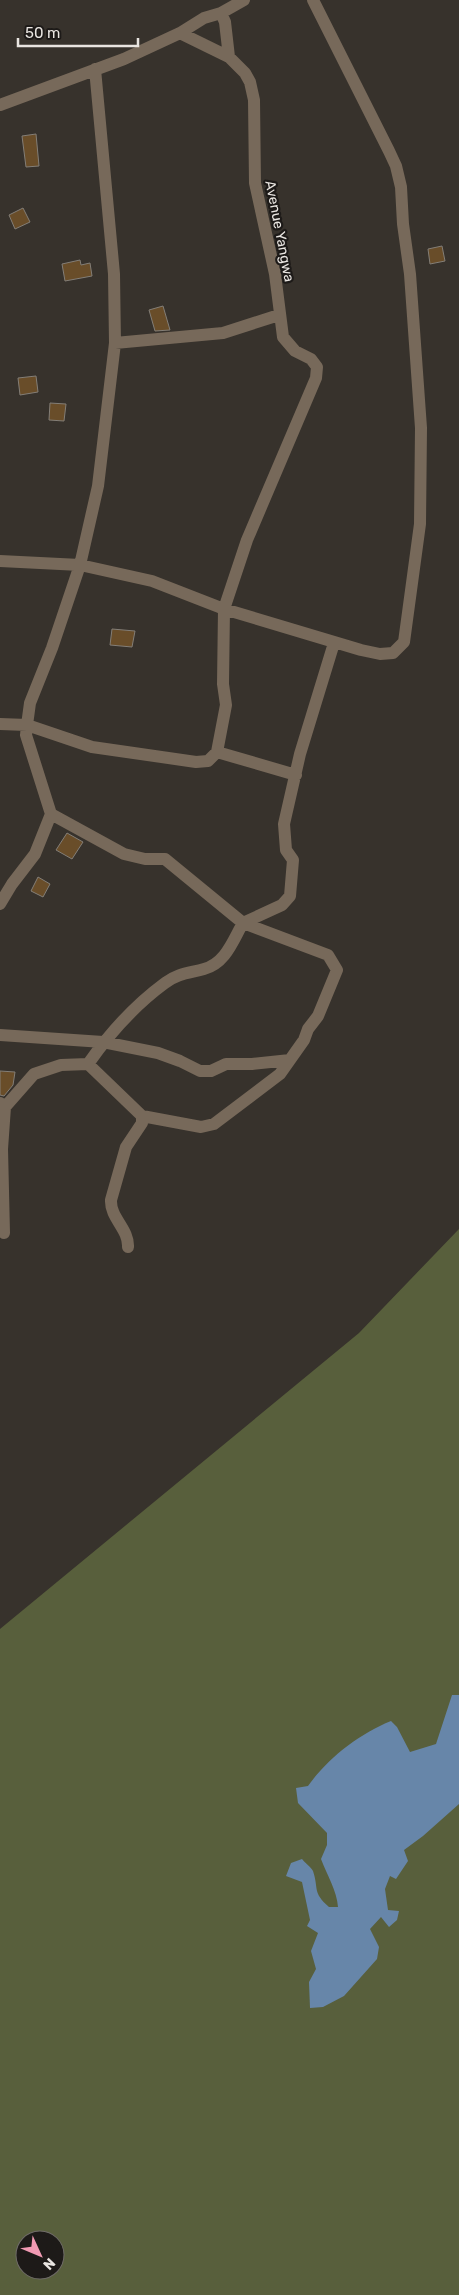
<svg xmlns="http://www.w3.org/2000/svg" width="459" height="2295" font-family="Rubik,sans-serif">
	<rect width="100%" height="100%" fill="#37322c"/>
	<path fill="#585f3c" fill-rule="evenodd" d="M 459,1229 L 459,2295 L 0,2295 L 0,1629 L 359,1333 ZM 25,2240 L 55,2240 L 55,2270 L 25,2270 Z"/>
	<path fill="#6786a9" d="M 452,1695 L 459,1695 L 459,1804 L 423,1836 L 404,1850 L 408,1861 L 396,1879 L 390,1876 L 385,1889 L 388,1910 L 399,1911 L 397,1920 L 389,1927 L 381,1917 L 370,1929 L 379,1947 L 377,1959 L 344,1996 L 323,2007 L 310,2008 L 309,1982 L 316,1969 L 311,1951 L 318,1933 L 307,1926 L 310,1920 L 302,1882 L 286,1876 L 291,1863 L 302,1859 C 305,1863 311,1867 313,1871 C 319,1889 312,1892 329,1907 L 338,1907 C 337,1891 327,1875 321,1859 L 327,1845 L 327,1833 L 298,1803 L 296,1788 L 308,1786 C 328,1758 359,1734 391,1721 L 397,1727 L 410,1752 L 436,1744 Z"/>
	<path fill="#694d29" stroke="#837e77" d="M 36,134 L 39,166 L 26,167 L 22,136 Z
		M 23,208 L 30,222 L 15,229 L 9,215 Z
		M 442,246 L 445,261 L 430,264 L 428,249 Z
		M 80,260 L 81,265 L 90,263 L 92,276 L 65,281 L 62,264 Z
		M 163,306 L 170,330 L 155,331 L 149,310 Z
		M 36,376 L 38,392 L 20,395 L 18,378 Z
		M 50,403 L 66,404 L 64,421 L 49,420 Z
		M 112,629 L 135,631 L 132,647 L 110,645 Z
		M 67,833 L 83,842 L 72,859 L 56,850 Z
		M 38,877 L 50,884 L 43,897 L 31,891 Z
		M 0,1071 L 15,1072 L 13,1085 L 4,1096 L 0,1095 Z"/>
	<g fill="none" stroke-linecap="round" stroke-linejoin="round">
		<path stroke="#77695a" stroke-width="12" d="M 221,13 L 244,0
			M 180,33 L 229,57
			M 95,69 L 114,274 L 115,343 L 98,486 L 80,565 L 52,648 L 30,703 L 27,725 L 92,747 L 196,762 L 208,761 L 217,752 L 296,775
			M 0,105 L 124,59 L 180,33 L 204,18 L 221,13 L 225,22 L 229,57 L 245,73 L 250,82 L 254,100 L 255,183 L 275,274 L 283,337 L 295,351 L 311,359 L 317,367 L 316,378 L 247,540 L 224,609 L 223,684 L 226,705 L 217,752
			M 115,343 L 223,333 L 279,315
			M 0,561 L 80,565 L 152,581 L 224,609 L 361,650 L 380,654 L 393,653 L 404,642 L 420,524 L 421,428 L 410,274 L 403,224 L 401,187 L 396,166 L 389,151 L 313,0
			M 0,724 L 27,725 L 26,735 L 51,814 L 35,854 L 12,884 L 0,904
			M 51,814 L 124,854 L 145,859 L 165,859 L 243,923 L 282,905 L 290,896 L 293,860 L 286,850 L 284,824 L 300,754 L 334,643
			M 0,1035 L 103,1042 L 158,1053 L 180,1061 L 200,1071 L 211,1071 L 226,1064 L 252,1064 L 290,1060
			M 88,1064 C 109,1034 135,1005 165,983 C 178,973 190,973 204,969 C 226,963 233,940 243,923 L 328,955 L 337,970 L 318,1016 L 308,1029 L 304,1040 L 280,1074 L 214,1124 L 201,1127 L 142,1116
			M 0,1103 L 5,1107 L 2,1149 L 4,1233
			M 5,1107 L 34,1074 L 61,1065 L 88,1064 L 142,1116 L 142,1123 L 126,1147 L 111,1200 C 110,1218 129,1229 128,1247"/>
	</g>
	<g text-anchor="middle" stroke-width="4.5" stroke-linejoin="round" paint-order="stroke">
		<g font-size="14" fill="#e9e5e1" stroke="#1d1a18">
			<text transform="translate(280 231) rotate(79)" y="5">Avenue Yangwa</text>
		</g>
	</g>
	<g transform="translate(40 2255) rotate(134)"><circle r="24" fill="#1d1a18" stroke="#6f6b68"/>
	<path d="M0-4L9 19L0 12L-9 19Z" fill="#f19ab3"/>
	<text y="-8" font-size="14" font-weight="bold" text-anchor="middle" fill="#e9e5e1">N</text>
	</g>
	<path d="M18 38v8h120v-8" fill="none" stroke="#e9e5e1" stroke-width="2.5"/>
	<text x="25" y="38" font-size="15" fill="#e9e5e1" stroke="#1d1a18" stroke-width="4" paint-order="stroke">50 m</text>
</svg>
